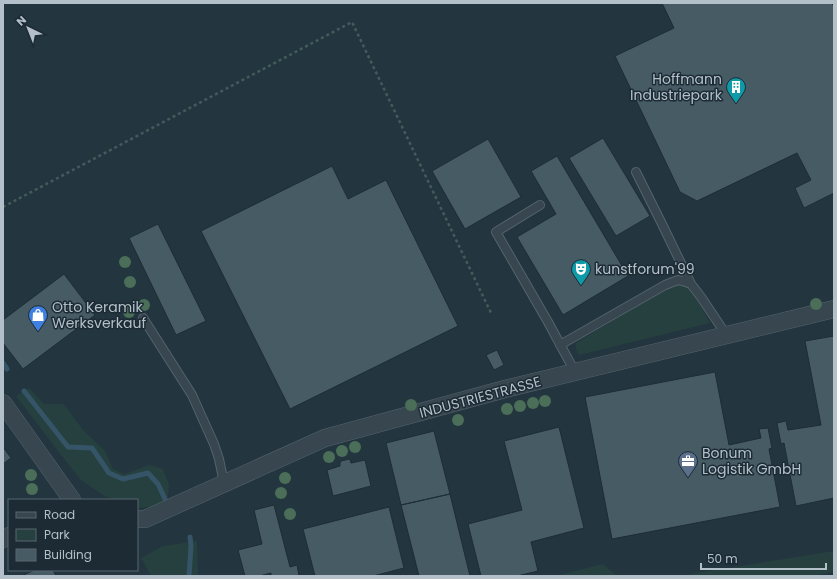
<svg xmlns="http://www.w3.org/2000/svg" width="837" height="579" font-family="Poppins,sans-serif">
	<rect width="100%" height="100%" fill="#23353f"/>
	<path fill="#25403e" d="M 676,283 L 690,286 L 710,323 L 579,355 L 576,349 L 576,343 Z
		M 29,388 L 44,404 L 64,404 L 83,430 L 105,451 L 113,469 L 124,474 L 150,465 L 163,469 L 169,484 L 168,497 L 161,506 L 138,508 L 137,508 L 137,500 L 115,500 L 106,497 L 81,480 L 61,455 L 16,396 Z
		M 197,541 L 198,576 L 151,576 L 141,558 L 163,546 Z
		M 834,551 L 834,572 L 813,576 L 677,576 Z
		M 603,564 L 617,576 L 555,576 Z"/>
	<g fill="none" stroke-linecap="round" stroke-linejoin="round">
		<path stroke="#355467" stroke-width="5" d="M 3,363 L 7,369
			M 24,391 L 68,447 L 92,448 L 109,473 L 123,479 L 148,473 L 158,484 L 165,499
			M 189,576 L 191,546 L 190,537"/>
	</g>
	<path fill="#475b65" stroke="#1e2d36" d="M 662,3 L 832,3 L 834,7 L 834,193 L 804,208 L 795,188 L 811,180 L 797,153 L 697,201 L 680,192 L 615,56 L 674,28 Z
		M 603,138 L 650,216 L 616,236 L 569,158 Z
		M 488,139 L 521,197 L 465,229 L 432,171 Z
		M 557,156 L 628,276 L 563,315 L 517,237 L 556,214 L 531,171 Z
		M 332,166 L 348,199 L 386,180 L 458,326 L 290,409 L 201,231 Z
		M 158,224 L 206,321 L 176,335 L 129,238 Z
		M 64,274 L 95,315 L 23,369 L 3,343 L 3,320 Z
		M 834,336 L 834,498 L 796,506 L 784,443 L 781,444 L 777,423 L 786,421 L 788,430 L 821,425 L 805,341 Z
		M 497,350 L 504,365 L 494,370 L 486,355 Z
		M 715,372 L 729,445 L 761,438 L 759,429 L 768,428 L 772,448 L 769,449 L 780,507 L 612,539 L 585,397 Z
		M 559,427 L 584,528 L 531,542 L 538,571 L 517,576 L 481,576 L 468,524 L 522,510 L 504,441 Z
		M 434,431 L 450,494 L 401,505 L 386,443 Z
		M 3,447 L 11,458 L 3,464 Z
		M 349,459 L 350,460 L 351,463 L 365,460 L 371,486 L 333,496 L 327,470 L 340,466 L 340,463 L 341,461 Z
		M 450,494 L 470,576 L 419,576 L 401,505 Z
		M 274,505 L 290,567 L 297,565 L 299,576 L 271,576 L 271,573 L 259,576 L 245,576 L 238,550 L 262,544 L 254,510 Z
		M 389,507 L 404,568 L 373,576 L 315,576 L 303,529 Z
		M 35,570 L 53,570 L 56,576 L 21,576 Z"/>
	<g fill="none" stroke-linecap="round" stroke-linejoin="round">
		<g stroke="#55636d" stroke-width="10">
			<path id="service" d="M 636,172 L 662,224 L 691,284
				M 540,205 L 496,232 L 548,322 L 575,372
				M 143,318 L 192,395 L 214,444 L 219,459 L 224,483
				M 560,345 L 665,285 L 678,280 L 683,281 L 691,284 L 701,297 L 727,336"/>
		</g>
		<g stroke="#55636d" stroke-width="18">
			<path id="minor" d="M 3,403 L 72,500
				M 137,519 L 145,519 L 325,438 L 505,389 L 834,309
				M 3,539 L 9,536"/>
		</g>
		<path stroke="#435c5a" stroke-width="2.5" stroke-dasharray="3 3" stroke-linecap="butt" d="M 3,207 L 352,22 L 492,315"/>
		<use href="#service" stroke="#37464f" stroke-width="8"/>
		<use href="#minor" stroke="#37464f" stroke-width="17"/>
	</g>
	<g fill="#4a6e57">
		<circle cx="125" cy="262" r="6"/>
		<circle cx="130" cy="282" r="6"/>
		<circle cx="816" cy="304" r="6"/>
		<circle cx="144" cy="305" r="6"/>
		<circle cx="129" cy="312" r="6"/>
		<circle cx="545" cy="401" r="6"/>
		<circle cx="533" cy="403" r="6"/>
		<circle cx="411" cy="405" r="6"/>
		<circle cx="520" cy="406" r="6"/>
		<circle cx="507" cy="409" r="6"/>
		<circle cx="458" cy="420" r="6"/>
		<circle cx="355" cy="447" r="6"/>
		<circle cx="342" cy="451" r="6"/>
		<circle cx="329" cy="457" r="6"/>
		<circle cx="31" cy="475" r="6"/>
		<circle cx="285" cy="478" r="6"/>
		<circle cx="32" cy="489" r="6"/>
		<circle cx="281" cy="493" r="6"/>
		<circle cx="290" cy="514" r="6"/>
	</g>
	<defs>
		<g id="building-pin" transform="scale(1)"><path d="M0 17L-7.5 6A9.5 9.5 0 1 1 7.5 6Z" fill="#0f9aa8" stroke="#1c2b34"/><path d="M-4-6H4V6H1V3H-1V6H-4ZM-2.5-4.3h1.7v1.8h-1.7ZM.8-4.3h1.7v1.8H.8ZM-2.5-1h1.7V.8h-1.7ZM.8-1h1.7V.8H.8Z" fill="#fff"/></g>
		<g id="theatre-pin" transform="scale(1)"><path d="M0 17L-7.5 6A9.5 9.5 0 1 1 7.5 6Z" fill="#0f9aa8" stroke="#1c2b34"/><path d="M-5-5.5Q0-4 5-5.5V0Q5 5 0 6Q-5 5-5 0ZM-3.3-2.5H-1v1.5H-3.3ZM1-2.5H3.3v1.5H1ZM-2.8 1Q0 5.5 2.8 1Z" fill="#fff"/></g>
		<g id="shop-pin" transform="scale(1)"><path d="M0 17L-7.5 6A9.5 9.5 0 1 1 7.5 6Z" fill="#3f7fe0" stroke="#1c2b34"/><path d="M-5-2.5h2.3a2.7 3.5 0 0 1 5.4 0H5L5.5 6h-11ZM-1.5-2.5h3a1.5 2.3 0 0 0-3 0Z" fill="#fff"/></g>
		<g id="office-pin" transform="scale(1)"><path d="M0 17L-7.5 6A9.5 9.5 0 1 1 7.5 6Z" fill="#5c6f8a" stroke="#1c2b34"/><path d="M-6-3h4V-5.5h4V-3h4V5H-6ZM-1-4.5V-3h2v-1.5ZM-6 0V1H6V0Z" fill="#fff"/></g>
	</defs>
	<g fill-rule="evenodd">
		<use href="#building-pin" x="736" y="87"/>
		<use href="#theatre-pin" x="581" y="269"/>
		<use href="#shop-pin" x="38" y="315"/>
		<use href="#office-pin" x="688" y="461"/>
	</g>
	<g text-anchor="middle" stroke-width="3" stroke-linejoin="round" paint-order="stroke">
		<g font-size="14" fill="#b3c0ca" stroke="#1c2b34" text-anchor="start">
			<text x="722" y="84" text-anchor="end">Hoffmann<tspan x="722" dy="16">Industriepark</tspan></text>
			<text x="595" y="274">kunstforum'99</text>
			<text x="52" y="312">Otto Keramik<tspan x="52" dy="16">Werksverkauf</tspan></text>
			<text x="702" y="458">Bonum<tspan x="702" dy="16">Logistik GmbH</tspan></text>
		</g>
		<g font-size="14" fill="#b3c0ca" stroke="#1c2b34">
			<text transform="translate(480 397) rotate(-15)" y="5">INDUSTRIESTRASSE</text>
		</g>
	</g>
	<rect width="837" height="579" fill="none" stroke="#b3c0ca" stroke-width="8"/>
	<rect x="8" y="499" width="130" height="72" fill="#1c2b34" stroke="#586770"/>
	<rect x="16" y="512" width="20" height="6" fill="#37464f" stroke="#586770"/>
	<text x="44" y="519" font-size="12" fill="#b3c0ca">Road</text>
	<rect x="16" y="529" width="20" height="12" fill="#25403e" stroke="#586770"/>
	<text x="44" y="539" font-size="12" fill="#b3c0ca">Park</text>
	<rect x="16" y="549" width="20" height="12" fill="#475b65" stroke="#586770"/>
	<text x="44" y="559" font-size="12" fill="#b3c0ca">Building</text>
	<g transform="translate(28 28) rotate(317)" stroke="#1c2b34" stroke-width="3" paint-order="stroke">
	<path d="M0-3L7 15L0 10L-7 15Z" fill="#b3c0ca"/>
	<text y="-6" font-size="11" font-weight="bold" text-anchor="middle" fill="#b3c0ca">N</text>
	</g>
	<path d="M701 563v6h125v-6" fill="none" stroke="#b3c0ca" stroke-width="2"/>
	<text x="707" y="563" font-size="12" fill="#b3c0ca" stroke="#1c2b34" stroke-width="3" paint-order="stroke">50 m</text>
</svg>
